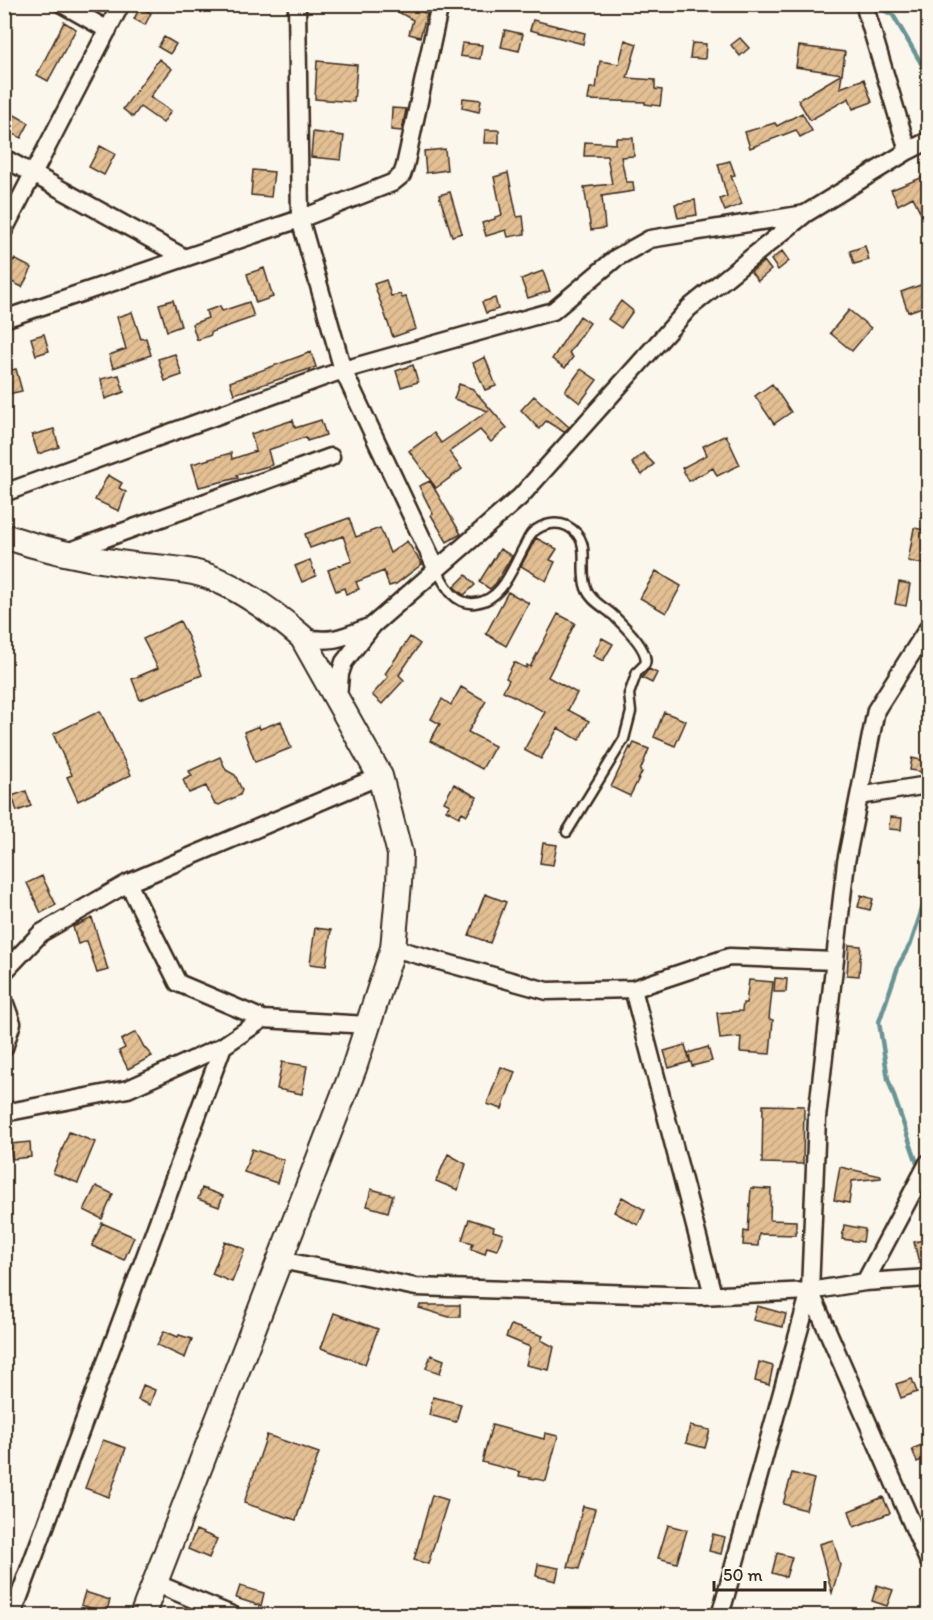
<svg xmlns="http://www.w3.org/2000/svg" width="933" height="1620" font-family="Itim,sans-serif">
	<defs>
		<pattern id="building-hatch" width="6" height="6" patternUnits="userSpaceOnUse" patternTransform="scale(1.5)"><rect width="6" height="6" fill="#e3bf94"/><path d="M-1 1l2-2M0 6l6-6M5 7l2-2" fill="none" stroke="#c4a47f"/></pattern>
	</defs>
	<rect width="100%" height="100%" fill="#fbf7ec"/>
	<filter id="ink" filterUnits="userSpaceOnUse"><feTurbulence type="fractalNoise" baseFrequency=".0167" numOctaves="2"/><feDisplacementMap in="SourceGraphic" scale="12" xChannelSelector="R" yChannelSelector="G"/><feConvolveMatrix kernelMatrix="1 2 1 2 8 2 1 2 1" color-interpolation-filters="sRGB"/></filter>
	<g filter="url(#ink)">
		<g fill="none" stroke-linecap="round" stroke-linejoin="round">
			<path stroke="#6a9395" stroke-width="4.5" d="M 585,4 L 729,4
				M 872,4 L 893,15 L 928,75
				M 919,1169 L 888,1079 L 879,1022 L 899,964 L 911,943 L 928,891
				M 923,1183 L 928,1200"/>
		</g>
		<path fill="url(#building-hatch)" stroke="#3b2a1e" stroke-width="1.5" d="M 384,4 L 407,4 L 427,14 L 420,37 L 409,34 L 413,20 Z
			M 140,7 L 151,13 L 145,25 L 134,19 Z
			M 533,20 L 585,33 L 583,44 L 530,30 Z
			M 64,22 L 76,29 L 48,81 L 37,75 Z
			M 505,30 L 523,34 L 519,51 L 501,47 Z
			M 164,37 L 176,44 L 170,54 L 158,47 Z
			M 740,38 L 749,48 L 740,56 L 731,45 Z
			M 625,40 L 637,44 L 627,78 L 655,80 L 655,89 L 662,90 L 660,106 L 645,104 L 645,102 L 588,100 L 590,88 L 596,88 L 600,61 L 619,64 Z
			M 462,43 L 482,45 L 480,59 L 460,56 Z
			M 692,43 L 706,44 L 705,59 L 690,58 Z
			M 799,46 L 845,52 L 842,74 L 796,67 Z
			M 159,59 L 172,69 L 150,97 L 171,111 L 163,123 L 140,107 L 133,117 L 123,109 Z
			M 317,61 L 357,65 L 354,102 L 315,99 Z
			M 842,74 L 840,88 L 864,79 L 872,102 L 853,109 L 849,98 L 810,120 L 798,100 Z
			M 463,98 L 481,100 L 479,112 L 462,108 Z
			M 392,108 L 406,109 L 402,131 L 391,130 Z
			M 4,109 L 29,123 L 21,138 L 4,129 Z
			M 802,113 L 812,131 L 800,137 L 796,130 L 750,148 L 745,132 L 775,123 L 777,126 Z
			M 485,130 L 499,130 L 499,143 L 484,143 Z
			M 313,132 L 344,136 L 341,160 L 311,157 Z
			M 616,138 L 633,138 L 634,156 L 621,157 L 626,182 L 633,182 L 634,191 L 602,196 L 605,228 L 591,230 L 584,187 L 612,184 L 607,156 L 584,156 L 585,142 L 616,144 Z
			M 100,146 L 115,154 L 104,175 L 89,167 Z
			M 445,149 L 447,170 L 426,173 L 424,151 Z
			M 730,161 L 735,175 L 731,176 L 742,204 L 725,211 L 720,199 L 727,196 L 718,164 Z
			M 253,170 L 274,172 L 271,197 L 251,195 Z
			M 508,173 L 517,217 L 523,216 L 525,234 L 508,237 L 506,230 L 486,236 L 482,223 L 495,219 L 495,217 L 502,215 L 494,177 Z
			M 928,175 L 928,228 L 913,197 L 898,205 L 891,190 Z
			M 450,192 L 462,233 L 452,236 L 439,195 Z
			M 695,200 L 697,215 L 678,218 L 675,204 Z
			M 865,246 L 869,260 L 854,264 L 850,251 Z
			M 782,251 L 789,261 L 778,270 L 771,260 Z
			M 14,259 L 32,268 L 22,287 L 4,278 Z
			M 764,261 L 771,270 L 758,281 L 751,272 Z
			M 264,268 L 273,297 L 256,303 L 247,274 Z
			M 543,271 L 550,291 L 528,298 L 521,279 Z
			M 386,280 L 391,296 L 400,294 L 402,298 L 406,297 L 416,329 L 393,337 L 374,284 Z
			M 926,283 L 928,289 L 928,305 L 908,312 L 901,292 Z
			M 495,298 L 498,309 L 486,313 L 482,302 Z
			M 173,300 L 181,326 L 167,331 L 159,304 Z
			M 621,301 L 633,311 L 621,328 L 608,319 Z
			M 249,302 L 254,317 L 211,332 L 211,335 L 197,340 L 192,324 L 208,318 L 206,311 L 220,306 L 222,311 Z
			M 849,310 L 871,328 L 852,351 L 830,333 Z
			M 132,312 L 141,339 L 146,338 L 151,355 L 113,368 L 109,355 L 126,349 L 117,317 Z
			M 580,316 L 590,323 L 569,353 L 573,357 L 565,368 L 552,359 Z
			M 44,334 L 49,351 L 36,355 L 31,338 Z
			M 311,352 L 316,367 L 234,394 L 230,382 Z
			M 175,354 L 182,375 L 165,381 L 158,359 Z
			M 485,357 L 496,386 L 485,390 L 473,363 Z
			M 413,365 L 418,382 L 401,387 L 396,371 Z
			M 16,369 L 22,391 L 8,394 L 4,372 Z
			M 581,369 L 597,380 L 580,403 L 565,391 Z
			M 119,375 L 124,392 L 105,399 L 101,379 Z
			M 459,384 L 473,389 L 507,428 L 491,442 L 480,430 L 449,452 L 462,469 L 436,488 L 409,451 L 434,433 L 441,443 L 488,411 L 454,399 Z
			M 772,384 L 791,412 L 774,424 L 755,396 Z
			M 534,396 L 569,427 L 564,432 L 546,421 L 539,429 L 521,410 Z
			M 293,420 L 295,428 L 321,420 L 326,435 L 307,441 L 306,437 L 268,450 L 272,465 L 237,475 L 238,478 L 199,487 L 192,464 L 231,453 L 232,459 L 256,451 L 251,434 Z
			M 54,429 L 59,447 L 38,454 L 32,435 Z
			M 726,435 L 740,465 L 717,476 L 713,468 L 689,481 L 682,468 L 707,455 L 703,446 Z
			M 643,453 L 654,464 L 642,475 L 632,463 Z
			M 108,475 L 122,483 L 119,488 L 126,492 L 119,511 L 95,500 Z
			M 430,481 L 461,534 L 447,542 L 431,515 L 433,514 L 419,486 Z
			M 349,518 L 356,537 L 380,528 L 390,553 L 407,541 L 422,564 L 396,584 L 389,586 L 384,571 L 356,582 L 359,589 L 346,594 L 344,588 L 336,591 L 328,570 L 352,561 L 343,536 L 310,548 L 305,534 Z
			M 914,528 L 926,530 L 924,540 L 928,541 L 928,565 L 908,561 Z
			M 536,538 L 557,549 L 550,560 L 555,562 L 546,581 L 521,566 Z
			M 500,549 L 512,556 L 496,583 L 490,589 L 479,582 Z
			M 310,560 L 316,576 L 302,582 L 295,566 Z
			M 656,571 L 681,586 L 666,613 L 640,598 Z
			M 466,575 L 475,585 L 464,595 L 454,587 Z
			M 899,582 L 910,584 L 906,606 L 895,604 Z
			M 508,592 L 529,603 L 506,646 L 486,634 Z
			M 558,614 L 575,623 L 548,677 L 577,693 L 568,710 L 589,721 L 579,740 L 558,728 L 541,759 L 524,750 L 545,712 L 503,691 L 509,680 L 506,678 L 514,662 L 526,668 L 527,665 L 530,667 Z
			M 180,621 L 189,639 L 202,675 L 140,700 L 132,679 L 158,668 L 143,639 Z
			M 410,637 L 420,644 L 399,675 L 404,680 L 382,704 L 372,695 L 388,677 L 385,674 Z
			M 602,638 L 613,644 L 603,661 L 593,656 Z
			M 649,669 L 657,673 L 652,683 L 642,678 Z
			M 461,687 L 486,701 L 468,732 L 495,746 L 482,769 L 430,741 L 440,724 L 431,719 L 442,699 L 451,705 Z
			M 100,711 L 131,775 L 78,801 L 67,777 L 72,775 L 53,734 Z
			M 664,712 L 686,721 L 675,746 L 654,737 Z
			M 281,721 L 291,748 L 255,762 L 244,732 L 259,726 L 260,729 Z
			M 634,743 L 649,749 L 640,771 L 642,772 L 630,796 L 611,787 L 630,747 L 631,749 Z
			M 220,757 L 226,770 L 235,775 L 242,790 L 240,795 L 219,805 L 214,803 L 206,786 L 189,793 L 183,780 L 192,776 L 189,771 Z
			M 912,758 L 925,761 L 923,772 L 910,770 Z
			M 454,784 L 477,797 L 467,815 L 462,812 L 459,817 L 446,810 L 450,805 L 444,802 Z
			M 26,791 L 31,806 L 17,811 L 12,796 Z
			M 890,817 L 902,818 L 901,830 L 889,829 Z
			M 543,843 L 557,845 L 553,865 L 540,863 Z
			M 42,876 L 56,905 L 41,913 L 27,883 Z
			M 485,894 L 506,902 L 490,943 L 469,935 Z
			M 861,895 L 873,899 L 870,910 L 858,907 Z
			M 92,918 L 108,970 L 97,973 L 87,941 L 78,944 L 73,927 Z
			M 315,928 L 331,930 L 326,966 L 310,964 Z
			M 849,945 L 861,946 L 859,976 L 847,975 Z
			M 775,978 L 787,979 L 786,992 L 774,992 Z
			M 749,980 L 773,982 L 769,1019 L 773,1020 L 770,1054 L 740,1052 L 741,1037 L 720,1039 L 717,1013 L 742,1011 L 743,1003 L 746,1003 Z
			M 136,1032 L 144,1047 L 152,1056 L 128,1069 L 119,1051 L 125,1048 L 121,1040 Z
			M 685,1045 L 690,1062 L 669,1068 L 664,1051 Z
			M 708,1047 L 712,1061 L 692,1066 L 688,1053 Z
			M 282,1062 L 307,1066 L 302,1094 L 277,1089 Z
			M 501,1067 L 515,1072 L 502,1109 L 487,1104 Z
			M 763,1105 L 804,1106 L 803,1164 L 762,1163 Z
			M 69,1132 L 95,1142 L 78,1183 L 53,1173 Z
			M 30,1142 L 31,1157 L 12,1159 L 10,1144 Z
			M 252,1149 L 284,1160 L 277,1183 L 244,1172 Z
			M 448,1154 L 466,1164 L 458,1190 L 436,1181 Z
			M 840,1167 L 881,1176 L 881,1178 L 852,1181 L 849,1203 L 834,1200 Z
			M 96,1186 L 113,1194 L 102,1219 L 84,1210 Z
			M 202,1188 L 223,1196 L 219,1207 L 198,1199 Z
			M 751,1188 L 771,1189 L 770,1220 L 796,1221 L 796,1235 L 759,1234 L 758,1246 L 743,1245 L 744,1231 L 748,1232 Z
			M 371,1189 L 393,1195 L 388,1212 L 367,1206 Z
			M 622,1197 L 645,1210 L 638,1225 L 614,1212 Z
			M 469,1219 L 494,1227 L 493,1231 L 503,1234 L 497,1250 L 487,1247 L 485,1254 L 471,1249 L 473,1243 L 462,1240 Z
			M 102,1223 L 134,1237 L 124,1260 L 92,1246 Z
			M 844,1225 L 865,1229 L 863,1242 L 842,1239 Z
			M 928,1239 L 928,1262 L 919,1263 L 914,1242 Z
			M 225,1241 L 245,1249 L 232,1282 L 212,1274 Z
			M 420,1305 L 460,1305 L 460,1317 L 449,1317 L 419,1308 Z
			M 757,1306 L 786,1314 L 783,1327 L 753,1320 Z
			M 334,1313 L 378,1329 L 365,1364 L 321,1348 Z
			M 511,1325 L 543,1336 L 541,1340 L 554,1347 L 549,1370 L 526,1365 L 530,1347 L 506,1337 Z
			M 164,1331 L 178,1337 L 179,1335 L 192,1339 L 185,1358 L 157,1345 Z
			M 431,1355 L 444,1360 L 440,1373 L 426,1368 Z
			M 759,1362 L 773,1366 L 769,1385 L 755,1381 Z
			M 912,1379 L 917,1392 L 901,1398 L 896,1384 Z
			M 143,1385 L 155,1390 L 150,1405 L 138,1400 Z
			M 433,1397 L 461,1404 L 456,1422 L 429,1415 Z
			M 492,1425 L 544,1439 L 545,1433 L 558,1436 L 546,1481 L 519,1476 L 520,1472 L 482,1462 Z
			M 690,1426 L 710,1430 L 705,1448 L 686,1443 Z
			M 267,1435 L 319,1453 L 296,1520 L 244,1503 Z
			M 103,1440 L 126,1448 L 109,1497 L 85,1488 Z
			M 924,1444 L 928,1457 L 917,1462 L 912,1449 Z
			M 792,1473 L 814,1479 L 806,1510 L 783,1504 Z
			M 432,1495 L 448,1500 L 428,1564 L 414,1560 Z
			M 883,1497 L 890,1513 L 854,1527 L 849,1511 Z
			M 583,1506 L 595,1509 L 579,1569 L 568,1567 Z
			M 668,1525 L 687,1530 L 677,1563 L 658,1558 Z
			M 196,1530 L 217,1539 L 209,1558 L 188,1549 Z
			M 713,1534 L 725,1537 L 721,1554 L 709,1551 Z
			M 833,1540 L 840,1565 L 832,1593 L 819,1544 Z
			M 777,1553 L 792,1557 L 786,1577 L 772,1573 Z
			M 538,1564 L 559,1568 L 556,1581 L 536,1576 Z
			M 877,1585 L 893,1590 L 887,1606 L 872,1601 Z
			M 240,1586 L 264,1593 L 261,1606 L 236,1598 Z
			M 85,1592 L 110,1600 L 106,1613 L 81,1605 Z"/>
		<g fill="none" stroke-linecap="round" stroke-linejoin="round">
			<g stroke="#3b2a1e" stroke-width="13">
				<path id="lane" d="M 437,570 C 445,585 454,605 475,603 C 503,600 512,568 524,547 C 527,542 529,535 533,532 C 543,524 556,521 567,526 C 594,540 578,566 586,588 C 591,602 605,607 614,616 C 624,626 650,650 645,664 L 637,672 L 629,694 L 631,712 L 624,739 L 567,832"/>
			</g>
			<g stroke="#3b2a1e" stroke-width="21">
				<path id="street" d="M 62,4 L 108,30
					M 297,4 L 300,219 L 343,370 L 437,570
					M 864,4 L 908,151
					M 4,158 L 185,258
					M 4,230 L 121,4
					M 4,319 L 300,219 L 392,183 L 402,175 L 405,166 L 440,4
					M 4,493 L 343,370 L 553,311 L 616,258 L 650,239 L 805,214
					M 67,552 L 331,457
					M 302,637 C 330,644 344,637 369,627
					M 338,698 L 340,674 L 344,662 L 373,625 L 520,497 L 689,308 L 805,214 L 908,151 L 928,141
					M 859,796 L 928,785
					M 128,883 L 178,983 L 263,1019 L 368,1025
					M 393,948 L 547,991 L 633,989 L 729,957 L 835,961
					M 4,972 L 41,933 L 128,883 L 380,776
					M 633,989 L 713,1295
					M 4,1001 L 12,1023 L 4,1048
					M 4,1113 L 128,1089 L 223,1046 L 263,1019
					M 280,1260 L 416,1287 L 700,1296 L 810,1291 L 865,1282 L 928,1278
					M 865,1282 L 928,1163
					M 810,1291 L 928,1560
					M 155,1583 L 234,1616
					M 12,1616 L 223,1046
					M 720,1616 L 810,1291 L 817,1118 L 846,862 L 876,710 L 928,628"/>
			</g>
			<g stroke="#3b2a1e" stroke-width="28">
				<path id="secondary" d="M 4,536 C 42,549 81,558 120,563 C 144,567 169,567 193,572 C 230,580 274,613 302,637 L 380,776 L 400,854 L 399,883 L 393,948 L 354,1068 L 142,1616"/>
			</g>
			<use href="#lane" stroke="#fbf7ec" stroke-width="8"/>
			<use href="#street" stroke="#fbf7ec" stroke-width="16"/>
			<use href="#secondary" stroke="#fbf7ec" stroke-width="24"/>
		</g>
	</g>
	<rect width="933" height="1620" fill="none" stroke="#fbf7ec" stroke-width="24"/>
	<rect x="12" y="12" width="909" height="1596" fill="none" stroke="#3b2a1e" stroke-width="2" filter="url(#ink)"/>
	<path d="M714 1581v9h111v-9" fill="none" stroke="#3b2a1e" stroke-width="3"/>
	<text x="723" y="1581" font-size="18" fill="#3b2a1e" stroke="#fbf7ec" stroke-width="4.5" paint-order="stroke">50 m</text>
</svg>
